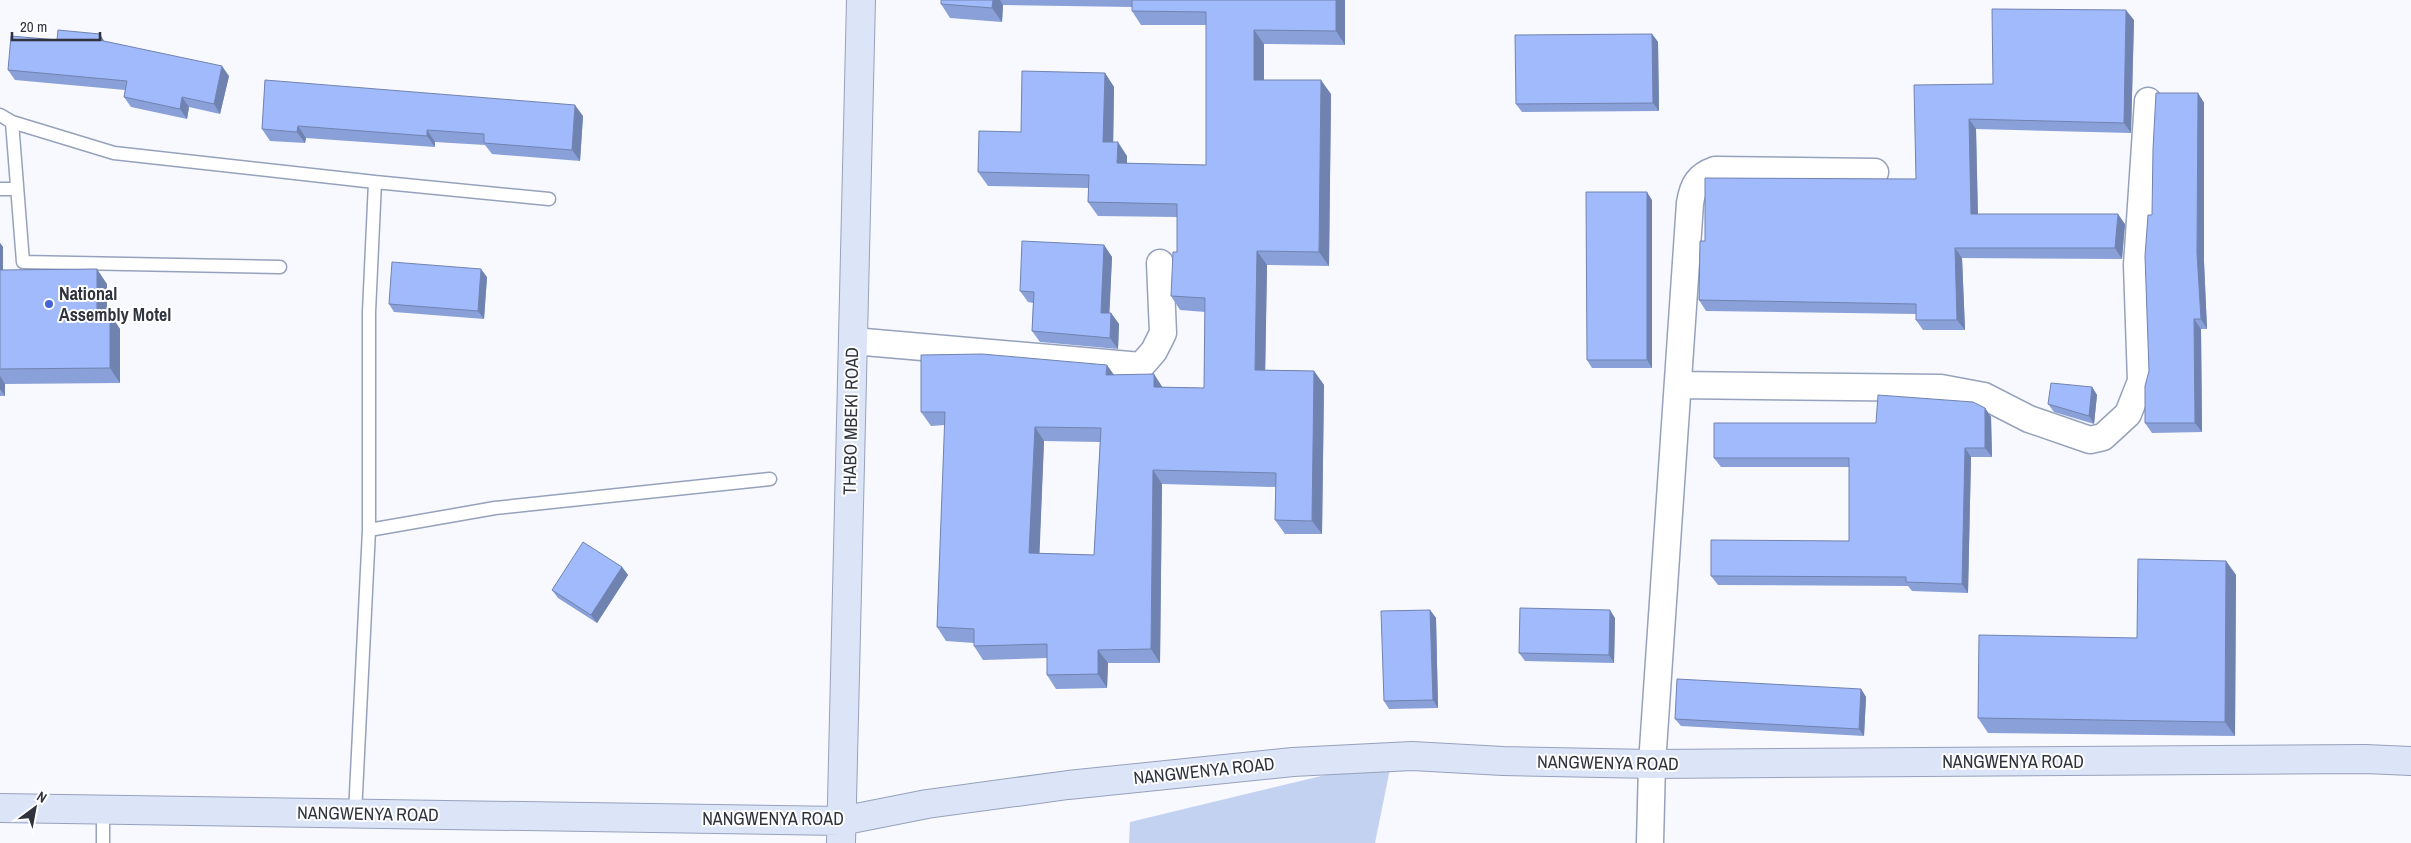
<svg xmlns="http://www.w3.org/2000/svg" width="2411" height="843" font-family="'Archivo Narrow',sans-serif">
	<rect width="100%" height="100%" fill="#f7f9ff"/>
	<path fill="#c4d2f2" d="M 1392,759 L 1375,843 L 1129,843 L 1130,822 Z"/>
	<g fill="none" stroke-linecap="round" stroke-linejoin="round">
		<g stroke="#96a1bb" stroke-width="15">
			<path id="service" d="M 0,115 L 12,122 L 114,153 L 375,182 L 369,312 L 369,530 L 355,814
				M 12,122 L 23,262 L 280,267
				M 375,182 L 549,199
				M 0,189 L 17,189
				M 369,530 L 495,508 L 770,479
				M 103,843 L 103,809"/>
		</g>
		<g stroke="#96a1bb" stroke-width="29">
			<path id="minor" d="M 853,341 L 1141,366 L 1154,351 L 1163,333 L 1160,263
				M 1678,385 L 1941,388 L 1984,396 L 2029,419 L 2090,440 L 2103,437 L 2128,414 L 2141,381 L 2137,265 L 2148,101
				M 1650,843 L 1652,764 L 1690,203 C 1693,185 1698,176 1715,170 L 1875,172"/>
		</g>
		<g stroke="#96a1bb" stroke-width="30">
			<path id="secondary" d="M 0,808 L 841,821 L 927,804 L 1068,785 L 1293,762 L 1412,756 L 1503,761 L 1652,764 L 2365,759 L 2411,761
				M 841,843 L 861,0"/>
		</g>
		<use href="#service" stroke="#fff" stroke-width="12"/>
		<use href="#minor" stroke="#fff" stroke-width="26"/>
		<use href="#secondary" stroke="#dce4f7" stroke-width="28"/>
	</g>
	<path fill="#8aa0d8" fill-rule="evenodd" d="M 941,0 L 1345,0 L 1345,45 L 1264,44 L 1264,80 L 1331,94 L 1329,266 L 1267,265 L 1265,370 L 1314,371 L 1324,385 L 1322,534 L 1285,534 L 1275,520 L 1276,487 L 1162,484 L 1160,663 L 1108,663 L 1107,688 L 1056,689 L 1047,675 L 1047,658 L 983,660 L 974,646 L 974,643 L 946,641 L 937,627 L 945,425 L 931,426 L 921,412 L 1114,375 L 1162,387 L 1204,388 L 1205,312 L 1180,310 L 1171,296 L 1177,252 L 1177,217 L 1098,216 L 1088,202 L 1088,188 L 988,186 L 978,172 L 1021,132 L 1105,73 L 1114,87 L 1113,142 L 1127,156 L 1127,163 L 1206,165 L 1206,25 L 1141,25 L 1132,11 L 1132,7 L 1003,5 L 1002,22 L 950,18 L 941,4 ZM 1044,441 L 1100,442 L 1094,555 L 1039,553 Z
		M 2134,20 L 2131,133 L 1976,129 L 1978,214 L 2125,224 L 2122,259 L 1962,258 L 1965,330 L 1923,330 L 1916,320 L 1916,314 L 1706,311 L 1699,300 L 1705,241 L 1916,179 L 1993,84 Z
		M 1652,34 L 1658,42 L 1659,111 L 1522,112 L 1516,104 Z
		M 57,40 L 104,41 L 229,76 L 220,114 L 189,107 L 187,119 L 131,107 L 124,97 L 125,90 L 15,80 L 8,70 Z
		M 265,80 L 583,116 L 580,161 L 492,154 L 485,145 L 435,142 L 435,147 L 306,138 L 305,143 L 270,141 L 262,129 Z
		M 2198,93 L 2204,103 L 2204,262 L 2207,329 L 2201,329 L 2202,432 L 2152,433 L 2145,423 L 2149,371 L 2152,215 Z
		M 1652,200 L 1652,368 L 1592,368 L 1587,360 Z
		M 0,243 L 3,247 L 3,270 L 107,284 L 107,314 L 110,314 L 120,329 L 120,383 L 5,384 L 5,396 L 0,396 Z
		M 1104,245 L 1112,257 L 1109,313 L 1111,313 L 1119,324 L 1118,349 L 1040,342 L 1032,331 L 1033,303 L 1028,302 L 1020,291 Z
		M 487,277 L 484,319 L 394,312 L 389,304 Z
		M 2092,387 L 2097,395 L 2094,424 L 2054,412 L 2048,404 Z
		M 1985,408 L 1991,417 L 1992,457 L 1971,457 L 1968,593 L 1912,591 L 1908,586 L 1718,585 L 1711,576 L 1849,541 L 1849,467 L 1721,467 L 1714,458 L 1876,423 Z
		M 2226,561 L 2236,575 L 2235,736 L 1988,733 L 1978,718 L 2137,638 Z
		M 622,567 L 628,575 L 597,623 L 558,598 L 552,590 Z
		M 1430,610 L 1436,618 L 1438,708 L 1389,709 L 1384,701 Z
		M 1615,618 L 1614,663 L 1525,661 L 1519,653 Z
		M 1861,689 L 1866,697 L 1864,736 L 1681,726 L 1675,719 Z"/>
	<path fill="#7082b0" d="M 993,0 L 1000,0 L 1003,5 L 1002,22 L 992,8 Z
		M 1336,0 L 1345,0 L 1345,45 L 1336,31 Z
		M 2126,10 L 2134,20 L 2131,133 L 2124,123 Z
		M 1254,30 L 1264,44 L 1264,94 L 1254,80 Z
		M 100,34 L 106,44 L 99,40 Z
		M 1652,34 L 1658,42 L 1659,111 L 1653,103 Z
		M 222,66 L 229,76 L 220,114 L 214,104 Z
		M 1105,73 L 1114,87 L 1113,156 L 1103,142 Z
		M 1321,80 L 1331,94 L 1329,266 L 1319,252 Z
		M 2198,93 L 2204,103 L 2204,262 L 2207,329 L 2201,319 L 2197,253 Z
		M 182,97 L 189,107 L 187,119 L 180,109 Z
		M 575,105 L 583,116 L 580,161 L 572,150 Z
		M 1969,119 L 1976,129 L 1978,224 L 1971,214 Z
		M 298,126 L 306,138 L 305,143 L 297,132 Z
		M 427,130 L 435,142 L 435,147 L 427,136 Z
		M 1118,142 L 1127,156 L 1127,176 L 1117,163 Z
		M 1647,192 L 1652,200 L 1652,368 L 1647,360 Z
		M 2118,214 L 2125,224 L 2122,259 L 2115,248 Z
		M 0,243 L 3,247 L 3,284 L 0,280 Z
		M 1104,245 L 1112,257 L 1109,324 L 1101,313 Z
		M 1955,248 L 1962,258 L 1965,330 L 1957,320 Z
		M 1257,251 L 1267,265 L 1265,384 L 1255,370 Z
		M 97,269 L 107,284 L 107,329 L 97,314 Z
		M 481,269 L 487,277 L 484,319 L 478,311 Z
		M 1111,313 L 1119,324 L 1118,349 L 1110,338 Z
		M 110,314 L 120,329 L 120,383 L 110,368 Z
		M 2194,319 L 2201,329 L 2202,432 L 2195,423 Z
		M 1107,365 L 1117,379 L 1106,375 Z
		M 1314,371 L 1324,385 L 1322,534 L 1312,521 Z
		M 1154,374 L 1163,388 L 1154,387 Z
		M 0,376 L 5,384 L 5,396 L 0,389 Z
		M 2092,387 L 2097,395 L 2094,424 L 2089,416 Z
		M 1985,408 L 1991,417 L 1992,457 L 1985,448 Z
		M 1035,427 L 1044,441 L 1039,567 L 1029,553 Z
		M 1965,448 L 1971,457 L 1968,593 L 1962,584 Z
		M 1153,470 L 1162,484 L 1160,663 L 1151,649 Z
		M 2226,561 L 2236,575 L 2235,736 L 2225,722 Z
		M 622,567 L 628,575 L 597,623 L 591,615 Z
		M 1430,610 L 1436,618 L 1438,708 L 1433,700 Z
		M 1610,610 L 1615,618 L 1614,663 L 1609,655 Z
		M 1098,650 L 1108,663 L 1107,688 L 1098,674 Z
		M 1861,689 L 1866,697 L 1864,736 L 1859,729 Z"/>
	<path fill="#a0bafb" stroke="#7082b0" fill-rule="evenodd" d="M 941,0 L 993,0 L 992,8 L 941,4 Z
		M 1132,0 L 1336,0 L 1336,31 L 1254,30 L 1254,80 L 1321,80 L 1319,252 L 1257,251 L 1255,370 L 1314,371 L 1312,521 L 1275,520 L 1276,473 L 1153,470 L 1151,649 L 1098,650 L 1098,674 L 1047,675 L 1047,644 L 974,646 L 974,629 L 937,627 L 945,412 L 921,412 L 921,355 L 982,354 L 1107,365 L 1106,375 L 1154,374 L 1154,387 L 1204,388 L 1205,298 L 1171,296 L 1173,252 L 1177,252 L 1177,204 L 1088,202 L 1089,175 L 978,172 L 979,131 L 1021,132 L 1022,71 L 1105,73 L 1103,142 L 1118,142 L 1117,163 L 1206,165 L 1206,12 L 1132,11 ZM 1035,427 L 1101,428 L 1094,555 L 1029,553 Z
		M 1992,9 L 2126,10 L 2124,123 L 1969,119 L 1971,214 L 2118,214 L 2115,248 L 1955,248 L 1957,320 L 1916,320 L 1916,304 L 1699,300 L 1700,241 L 1705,241 L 1705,178 L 1916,179 L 1914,85 L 1993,84 Z
		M 58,30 L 100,34 L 99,40 L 222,66 L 214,104 L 182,97 L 180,109 L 124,97 L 127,81 L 8,70 L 11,36 L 57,40 Z
		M 1652,34 L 1653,103 L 1516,104 L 1515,35 Z
		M 265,80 L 575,105 L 572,150 L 484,143 L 484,134 L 427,130 L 427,136 L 298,126 L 297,132 L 262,129 Z
		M 2156,93 L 2198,93 L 2197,253 L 2201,319 L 2194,319 L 2195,423 L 2145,423 L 2145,386 L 2149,371 L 2145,256 L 2148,215 L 2152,215 L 2153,149 Z
		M 1586,192 L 1647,192 L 1647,360 L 1587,360 Z
		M 1022,241 L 1104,245 L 1101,313 L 1111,313 L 1110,338 L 1032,331 L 1034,292 L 1020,291 Z
		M 392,262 L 481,269 L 478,311 L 389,304 Z
		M 97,269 L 97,314 L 110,314 L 110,368 L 0,369 L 0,270 Z
		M 2051,383 L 2092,387 L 2089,416 L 2048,404 Z
		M 1878,395 L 1973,402 L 1985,408 L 1985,448 L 1965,448 L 1962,584 L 1906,582 L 1906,577 L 1711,576 L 1711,540 L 1849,541 L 1849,458 L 1714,458 L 1714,423 L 1876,423 Z
		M 583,542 L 622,567 L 591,615 L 552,590 Z
		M 2138,559 L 2226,561 L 2225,722 L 1978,718 L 1979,635 L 2137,638 Z
		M 1520,608 L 1610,610 L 1609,655 L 1519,653 Z
		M 1430,610 L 1433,700 L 1384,701 L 1381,611 Z
		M 1677,679 L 1861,689 L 1859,729 L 1675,719 Z"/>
	<circle fill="#4266d8" stroke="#fff" stroke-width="2" cx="49" cy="304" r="5"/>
	<g text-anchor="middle" stroke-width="4" stroke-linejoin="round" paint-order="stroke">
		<g font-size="18" font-weight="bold" fill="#2e333d" stroke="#fff" text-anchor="start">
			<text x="59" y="300">National<tspan x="59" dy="21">Assembly Motel</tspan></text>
		</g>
		<g font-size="18" fill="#2e333d" stroke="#fff">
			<text transform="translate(851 421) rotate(-89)" y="6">THABO MBEKI ROAD</text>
			<text x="2013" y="768">NANGWENYA ROAD</text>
			<text transform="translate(1608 763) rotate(1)" y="6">NANGWENYA ROAD</text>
			<text transform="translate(1204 771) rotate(-6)" y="6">NANGWENYA ROAD</text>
			<text transform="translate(368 814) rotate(1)" y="6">NANGWENYA ROAD</text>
			<text x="773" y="825">NANGWENYA ROAD</text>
		</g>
	</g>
	<g transform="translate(35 808) rotate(32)" stroke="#ffffff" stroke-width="4" paint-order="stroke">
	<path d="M0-4L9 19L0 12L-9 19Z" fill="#2e333d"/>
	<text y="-8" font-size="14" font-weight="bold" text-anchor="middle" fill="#2e333d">N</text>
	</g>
	<path d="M12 32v8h88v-8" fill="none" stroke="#2e333d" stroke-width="2.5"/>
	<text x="20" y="32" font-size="15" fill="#2e333d" stroke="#ffffff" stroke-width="4" paint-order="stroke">20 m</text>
</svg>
